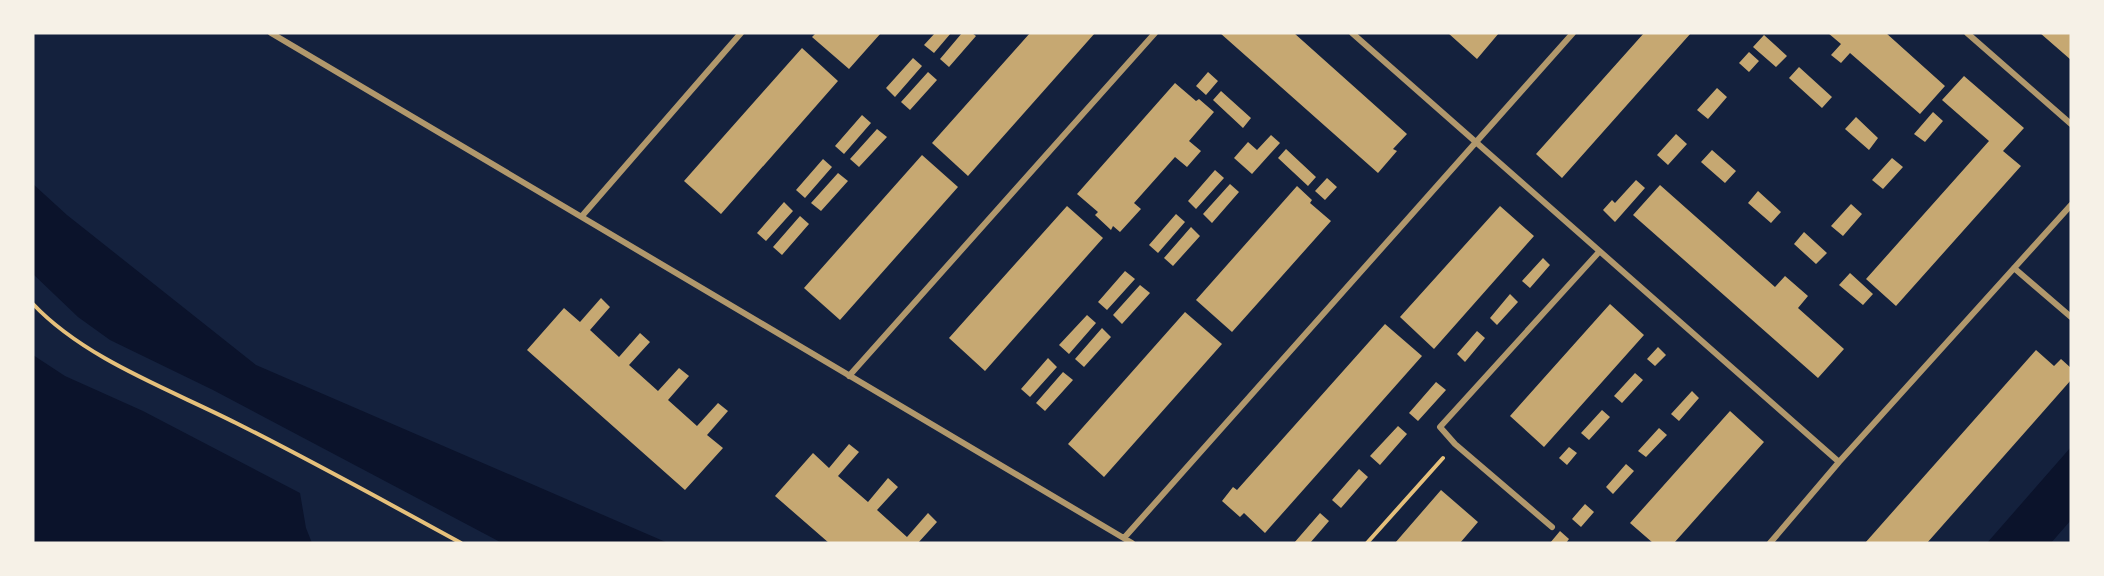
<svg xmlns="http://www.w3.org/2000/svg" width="2104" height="576" font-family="'Titillium Web',sans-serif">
	<rect width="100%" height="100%" fill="#14213d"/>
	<path fill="#0b132b" d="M 33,184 L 67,215 L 256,365 L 668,543 L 502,543 L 213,390 L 110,340 L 78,317 L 33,274 Z
		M 33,355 L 65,376 L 143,411 L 300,493 L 306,528 L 312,543 L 33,543 Z
		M 2071,447 L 2071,520 L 2051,543 L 1987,543 Z"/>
	<path fill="#c6a872" d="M 816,33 L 881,33 L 849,69 L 812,37 Z
		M 935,33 L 951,33 L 934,53 L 924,45 Z
		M 962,33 L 972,33 L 976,36 L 949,67 L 940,59 Z
		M 1030,33 L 1095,33 L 968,176 L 932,143 Z
		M 1220,33 L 1294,33 L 1407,134 L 1393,149 L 1397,151 L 1378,173 Z
		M 1448,33 L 1499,33 L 1477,59 Z
		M 1644,33 L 1691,33 L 1562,178 L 1536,154 Z
		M 1828,33 L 1886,33 L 1945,86 L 1920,114 L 1850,53 L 1841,63 L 1831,55 L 1841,44 Z
		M 2040,33 L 2071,33 L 2071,60 L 2063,53 Z
		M 1764,35 L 1787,56 L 1776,67 L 1753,47 Z
		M 802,48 L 838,81 L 721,214 L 684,181 Z
		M 1749,52 L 1759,61 L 1749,72 L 1739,63 Z
		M 913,58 L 922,66 L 895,97 L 886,88 Z
		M 1799,67 L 1832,97 L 1822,108 L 1789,78 Z
		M 928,72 L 937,80 L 910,110 L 901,102 Z
		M 1208,72 L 1218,81 L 1206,95 L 1196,86 Z
		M 1964,76 L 2024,128 L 2003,151 L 2021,166 L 1896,306 L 1866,279 L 1989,141 L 1942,100 Z
		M 1175,83 L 1196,101 L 1199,99 L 1214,112 L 1189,141 L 1201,151 L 1187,167 L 1175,157 L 1134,203 L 1141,209 L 1120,232 L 1113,226 L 1111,230 L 1095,215 L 1098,212 L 1077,194 Z
		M 1717,88 L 1727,97 L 1708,119 L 1697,110 Z
		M 1221,91 L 1251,118 L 1243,128 L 1213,100 Z
		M 1933,112 L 1943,121 L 1925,142 L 1914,134 Z
		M 862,115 L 871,123 L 844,154 L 835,146 Z
		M 1856,117 L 1878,138 L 1869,150 L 1845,129 Z
		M 877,129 L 887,137 L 859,167 L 850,159 Z
		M 1676,134 L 1687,144 L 1668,165 L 1657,155 Z
		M 1271,135 L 1280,143 L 1252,174 L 1234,158 L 1248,142 L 1257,150 Z
		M 1286,149 L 1316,177 L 1308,186 L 1278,158 Z
		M 1712,150 L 1736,171 L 1725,183 L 1701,162 Z
		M 922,155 L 958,187 L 840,320 L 804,288 Z
		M 1892,158 L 1903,167 L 1883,189 L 1872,180 Z
		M 823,159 L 832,167 L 805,198 L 796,190 Z
		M 1215,170 L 1224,178 L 1196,209 L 1188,201 Z
		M 838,173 L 848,181 L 821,211 L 811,203 Z
		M 1327,178 L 1337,187 L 1325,200 L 1315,191 Z
		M 1636,180 L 1645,188 L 1615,222 L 1603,210 L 1612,200 L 1615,203 Z
		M 1230,184 L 1239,192 L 1212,223 L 1203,214 Z
		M 1660,185 L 1775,287 L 1785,276 L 1808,296 L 1798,308 L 1844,349 L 1818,378 L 1633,215 Z
		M 1297,186 L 1312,200 L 1310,203 L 1331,221 L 1232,332 L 1196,300 Z
		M 1758,191 L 1781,212 L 1771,223 L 1748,203 Z
		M 784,202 L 793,211 L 766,241 L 757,233 Z
		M 1851,204 L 1862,214 L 1843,236 L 1831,226 Z
		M 1067,206 L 1103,238 L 985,371 L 949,338 Z
		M 1500,206 L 1534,236 L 1434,349 L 1400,317 Z
		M 1176,214 L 1185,222 L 1158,253 L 1149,245 Z
		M 800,216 L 809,224 L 782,255 L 773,247 Z
		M 1191,227 L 1200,236 L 1173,266 L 1164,258 Z
		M 1804,232 L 1827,253 L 1816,264 L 1794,244 Z
		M 1543,258 L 1550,265 L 1530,288 L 1522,281 Z
		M 1125,271 L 1135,279 L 1107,310 L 1098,302 Z
		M 1850,273 L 1873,294 L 1863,305 L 1839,285 Z
		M 1140,285 L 1150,293 L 1122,324 L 1113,315 Z
		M 1510,294 L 1518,302 L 1497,325 L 1490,318 Z
		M 601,298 L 610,307 L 590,330 L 619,357 L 640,333 L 650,342 L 629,365 L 658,391 L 679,368 L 689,376 L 668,400 L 697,426 L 718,403 L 728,411 L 707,435 L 723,448 L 685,490 L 527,350 L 564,308 L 580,322 Z
		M 1610,304 L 1644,335 L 1544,447 L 1510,416 Z
		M 1185,312 L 1222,344 L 1104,477 L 1068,444 Z
		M 1087,315 L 1096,323 L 1069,354 L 1059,345 Z
		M 1385,324 L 1422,356 L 1265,533 L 1244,513 L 1240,517 L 1222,501 L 1233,487 L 1237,490 Z
		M 1102,328 L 1111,337 L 1084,367 L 1075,359 Z
		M 1477,331 L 1485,338 L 1465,362 L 1457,354 Z
		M 1658,347 L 1666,355 L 1655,366 L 1647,359 Z
		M 2036,350 L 2054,366 L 2061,359 L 2071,368 L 2071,380 L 2034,422 L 1927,543 L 1865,543 Z
		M 1048,358 L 1057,367 L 1030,397 L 1021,389 Z
		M 1063,372 L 1073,380 L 1045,411 L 1036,403 Z
		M 1635,373 L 1643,380 L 1622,403 L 1614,396 Z
		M 1436,382 L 1446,390 L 1418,421 L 1409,413 Z
		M 1692,391 L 1699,398 L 1679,421 L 1671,414 Z
		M 1602,410 L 1610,417 L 1589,440 L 1581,433 Z
		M 1730,411 L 1764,442 L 1674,543 L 1653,543 L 1630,523 Z
		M 1398,426 L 1407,434 L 1380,465 L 1370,456 Z
		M 1659,428 L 1667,435 L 1646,457 L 1638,451 Z
		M 849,444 L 859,452 L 838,476 L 868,502 L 888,478 L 898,487 L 877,510 L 907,537 L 928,513 L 937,522 L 918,543 L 829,543 L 775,496 L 813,453 L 829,468 Z
		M 1569,447 L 1577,453 L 1567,465 L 1559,458 Z
		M 1626,464 L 1634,471 L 1613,494 L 1606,487 Z
		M 1359,469 L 1368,477 L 1341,508 L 1332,500 Z
		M 1441,490 L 1478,522 L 1460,543 L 1395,543 Z
		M 1585,504 L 1594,512 L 1581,527 L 1572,519 Z
		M 1320,513 L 1329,521 L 1310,543 L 1294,543 Z
		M 1560,531 L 1569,539 L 1566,543 L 1550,543 Z"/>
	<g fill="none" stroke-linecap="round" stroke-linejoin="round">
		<path stroke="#e5c07b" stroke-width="4" d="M 33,304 C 85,359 169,389 236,423 C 312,461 386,502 461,543
			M 1367,543 L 1443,458"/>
		<path stroke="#b1986c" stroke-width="6" d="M 271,33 L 1132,543
			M 1352,33 L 1839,462
			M 1967,33 L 2071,124
			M 582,216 L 741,33
			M 2014,268 L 2071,317
			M 849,376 L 1155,33
			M 1552,527 L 1455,444 L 1440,427 L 1599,252
			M 1124,538 L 1573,33
			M 1770,543 L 1839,462 L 2071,205"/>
	</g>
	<rect width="2104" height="576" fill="none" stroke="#f6f1e7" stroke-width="69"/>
</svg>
